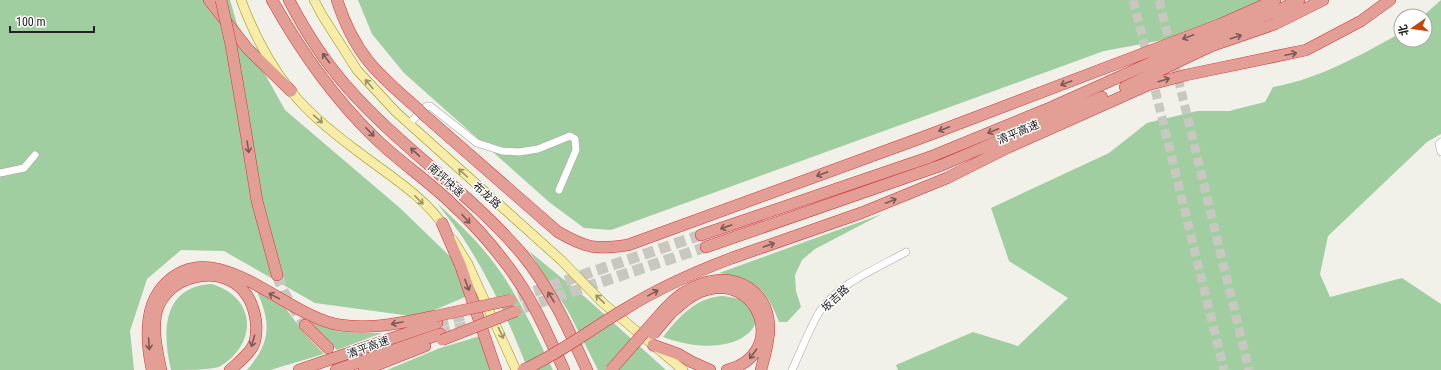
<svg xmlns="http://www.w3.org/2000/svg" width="1441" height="370" font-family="'Roboto Condensed','Noto Sans SC',sans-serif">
	<rect width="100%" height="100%" fill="#f1f1e9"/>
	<path fill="#a0cea0" d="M 0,0 L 230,0 L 237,24 L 285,110 L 400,208 L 461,267 L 465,297 L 418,317 L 315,303 L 224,251 L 181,250 L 147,279 L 130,331 L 134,370 L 0,370 Z
		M 358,0 L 1264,0 L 1219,22 L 1174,38 L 1104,51 L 611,230 L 584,228 L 549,202 L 404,73 L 372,34 Z
		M 1441,0 L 1441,134 L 1427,142 L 1328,236 L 1320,274 L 1330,297 L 1402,278 L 1441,304 L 1441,370 L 898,370 L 896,365 L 973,332 L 1018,346 L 1068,298 L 1009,261 L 991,208 L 1109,153 L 1147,123 L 1197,111 L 1229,111 L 1265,102 L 1273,87 C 1322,78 1358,56 1401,33 L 1401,40 L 1425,40 L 1425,16 L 1423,16 Z
		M 437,203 C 457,222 478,241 494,263 C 519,296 535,333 553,370 L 528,370 C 510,324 490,279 463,238 C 455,226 446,215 437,203 Z
		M 882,214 L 815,249 L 802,260 L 795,275 L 796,291 L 801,307 L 787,322 L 779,322 C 765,286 755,280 719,273 Z
		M 529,251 L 586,298 L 666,370 L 598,370 L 568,311 Z
		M 212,284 C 257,298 258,344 219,367 C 207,370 185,370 171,370 C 162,333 162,286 212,284 Z
		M 257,292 L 286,309 L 305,334 L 324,354 L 270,370 L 247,370 C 270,343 272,324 257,292 Z
		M 721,296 C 788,300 754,370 663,337 C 679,317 694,299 721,296 Z
		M 312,322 L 336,331 L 355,333 L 382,333 L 337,350 L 311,327 Z
		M 480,336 L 490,370 L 387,370 L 440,348 Z"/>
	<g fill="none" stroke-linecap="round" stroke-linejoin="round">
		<path stroke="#c8c8c1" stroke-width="9" stroke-dasharray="9 4.5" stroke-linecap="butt" d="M 1133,0 L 1148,59
			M 1159,0 L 1249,370
			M 1152,77 L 1224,370"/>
		<path stroke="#c8c8c1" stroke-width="11" stroke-dasharray="11 5.5" stroke-linecap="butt" d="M 277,275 L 285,295 L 305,325
			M 503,302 L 701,235
			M 508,313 L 706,247
			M 437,323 L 467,314
			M 440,334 L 467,326"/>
		<g stroke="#a6a6a6" stroke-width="8">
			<path id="minor" d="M 409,124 L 425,107 L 430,106 L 477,143 L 502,151 L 519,152 L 538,149 L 570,136 L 575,139 L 576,150 L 559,190
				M 1441,142 L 1439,144 L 1441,152
				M 0,173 L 24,168 L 35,155
				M 792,370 C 801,351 809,329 820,311 C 839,283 878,268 906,252"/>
		</g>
		<g stroke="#969209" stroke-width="10">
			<path id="major" d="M 241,0 C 253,32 269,64 291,91 C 308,113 333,133 356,150 C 384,172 426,197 445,228
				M 314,0 L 322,15 L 357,70 L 396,112 L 561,260 L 603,303 L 683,370
				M 453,240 L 468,264 L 516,370"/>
		</g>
		<g stroke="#d2333a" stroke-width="12">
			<path id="highway" d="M 209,0 L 247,48 L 291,91
				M 272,0 C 300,50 332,96 373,136 C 397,160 426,179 451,203 C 472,222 493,246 510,269 C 533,300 548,335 564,370
				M 289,0 C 305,31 325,62 348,88 C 401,148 470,193 522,254 C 550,288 569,330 587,370
				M 337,0 C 354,53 376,73 417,108
				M 1125,87 L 1211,46 L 1275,24 L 1323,0
				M 242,109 L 257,201 L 277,275
				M 424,115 L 558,232 C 586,248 595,250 628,245 L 929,135 L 1221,24 L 1275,0
				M 442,223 L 461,267 L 496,370
				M 701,235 L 930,157 L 1052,107 L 1206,38 L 1275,12 L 1299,0
				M 706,247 L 942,165 L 1102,97
				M 732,258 L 861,213 L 947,178 L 1009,147 L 1148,85 L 1186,75 L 1306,50 L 1361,21 L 1390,0
				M 664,310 C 684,287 720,269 749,288 C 756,293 763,301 766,310 C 773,330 766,350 761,370
				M 670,314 C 679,306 688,297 700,292 C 759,268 790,354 727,370
				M 305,325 L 328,348
				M 653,345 L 678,354 L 692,362 L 710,370
				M 152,370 C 146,342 143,306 165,284 C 216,232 285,317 340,325 C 373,330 404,322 436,316
				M 161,370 C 157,351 151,325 158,307 C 163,295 174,284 186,280 C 218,268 248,281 255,316 C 257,324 257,338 253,346 C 248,355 238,363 230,370
				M 299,370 L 437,323
				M 336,370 L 440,334
				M 364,370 L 425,346"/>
		</g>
		<use href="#minor" stroke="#fff" stroke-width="7"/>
		<use href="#major" stroke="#f7eda8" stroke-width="9"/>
		<use href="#highway" stroke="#e39f96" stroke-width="11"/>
		<g stroke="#d2333a" stroke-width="12" stroke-linecap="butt">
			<path id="highway-bridge" d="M 221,0 L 231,45 L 242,109
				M 417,108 L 424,115
				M 436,316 L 511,300
				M 653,334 L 670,314
				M 442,340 L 516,311
				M 523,370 C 559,354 591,329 625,309 C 659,288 695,272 732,258
				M 611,370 L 664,310"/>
		</g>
		<use href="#highway-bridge" stroke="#e39f96" stroke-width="11"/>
	</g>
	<defs><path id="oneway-shaft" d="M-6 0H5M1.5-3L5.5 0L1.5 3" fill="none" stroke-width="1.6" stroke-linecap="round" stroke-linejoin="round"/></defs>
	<g stroke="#795a56">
		<use href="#oneway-shaft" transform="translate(1188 37) rotate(159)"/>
		<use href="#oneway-shaft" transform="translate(1236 37) rotate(-18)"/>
		<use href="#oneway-shaft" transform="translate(1291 54) rotate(-12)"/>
		<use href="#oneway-shaft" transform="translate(326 58) rotate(-127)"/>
		<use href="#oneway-shaft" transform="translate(1164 80) rotate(-17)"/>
		<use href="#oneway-shaft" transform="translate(1066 83) rotate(160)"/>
		<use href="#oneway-shaft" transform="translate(944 129) rotate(159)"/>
		<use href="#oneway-shaft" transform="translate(993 131) rotate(158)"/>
		<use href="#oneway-shaft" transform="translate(370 132) rotate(46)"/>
		<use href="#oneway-shaft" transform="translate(248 147) rotate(81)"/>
		<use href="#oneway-shaft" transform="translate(415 152) rotate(-137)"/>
		<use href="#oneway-shaft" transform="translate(822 174) rotate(160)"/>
		<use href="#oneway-shaft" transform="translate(891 201) rotate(-22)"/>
		<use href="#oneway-shaft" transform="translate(466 219) rotate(48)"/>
		<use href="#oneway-shaft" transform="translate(726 227) rotate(161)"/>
		<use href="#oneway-shaft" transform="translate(769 245) rotate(-19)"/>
		<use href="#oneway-shaft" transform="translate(467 285) rotate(70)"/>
		<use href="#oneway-shaft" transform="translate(653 293) rotate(-29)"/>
		<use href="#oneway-shaft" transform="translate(274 296) rotate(-152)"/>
		<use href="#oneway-shaft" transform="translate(551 297) rotate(-122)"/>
		<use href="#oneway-shaft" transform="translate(397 323) rotate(170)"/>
		<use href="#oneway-shaft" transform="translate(253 341) rotate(106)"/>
		<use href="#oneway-shaft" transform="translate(149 344) rotate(86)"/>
		<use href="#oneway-shaft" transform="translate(753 354) rotate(127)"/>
	</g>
	<g stroke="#97926c">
		<use href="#oneway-shaft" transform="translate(369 84) rotate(-130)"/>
		<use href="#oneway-shaft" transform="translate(318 119) rotate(41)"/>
		<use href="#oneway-shaft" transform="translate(463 173) rotate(-138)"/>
		<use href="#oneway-shaft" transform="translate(419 200) rotate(45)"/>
		<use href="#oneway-shaft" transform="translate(600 299) rotate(-136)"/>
		<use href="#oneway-shaft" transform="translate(501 333) rotate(65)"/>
	</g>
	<g text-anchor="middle" stroke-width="3" stroke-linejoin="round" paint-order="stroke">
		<g font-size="11" fill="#222" stroke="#fff">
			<text transform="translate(1018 132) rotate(-23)" y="4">清平高速</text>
			<text transform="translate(446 180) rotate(42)" y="4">南坪快速</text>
			<text transform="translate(487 195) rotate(42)" y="4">布龙路</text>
			<text transform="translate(835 298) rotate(-43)" y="4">坂吉路</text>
			<text transform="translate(368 347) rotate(-20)" y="4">清平高速</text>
		</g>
	</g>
	<g transform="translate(1413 28) rotate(257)"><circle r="19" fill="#ffffff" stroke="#a7a7a7"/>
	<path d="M0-3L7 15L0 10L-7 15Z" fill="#c7440c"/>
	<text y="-6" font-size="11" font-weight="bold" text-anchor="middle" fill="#222222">北</text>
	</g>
	<path d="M10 26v6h84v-6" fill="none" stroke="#222222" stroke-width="2"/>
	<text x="16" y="26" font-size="12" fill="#222222" stroke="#ffffff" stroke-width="3" paint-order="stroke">100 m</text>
</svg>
